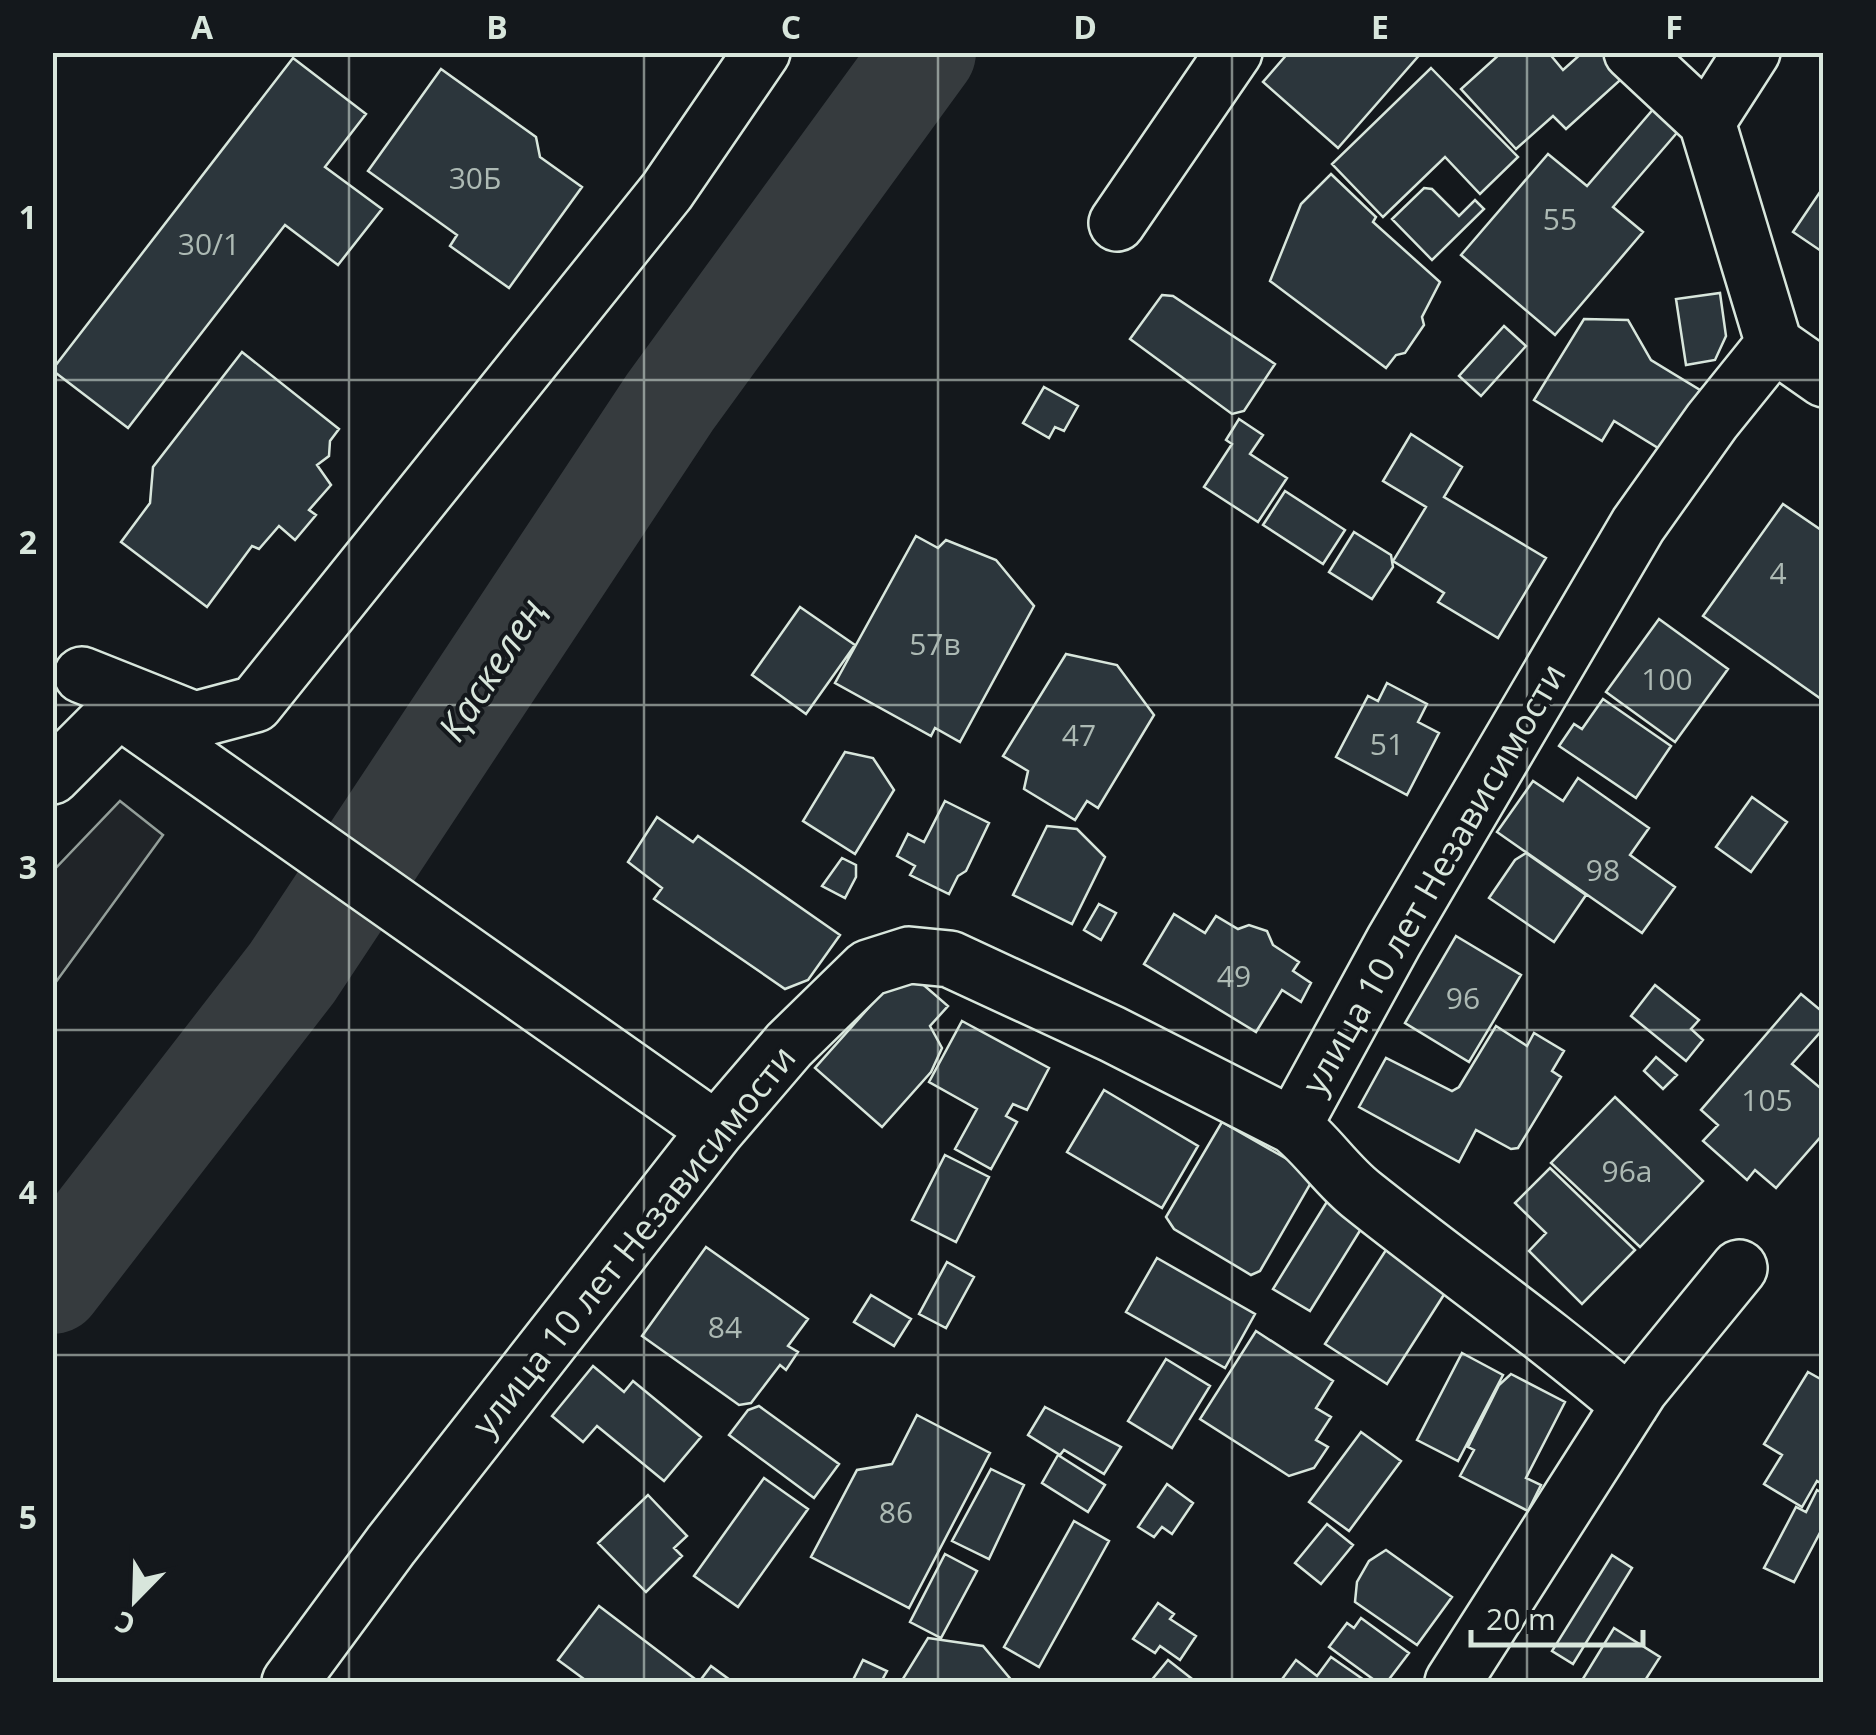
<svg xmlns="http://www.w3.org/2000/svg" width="1876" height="1735" font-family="'Open Sans',sans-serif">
	<rect width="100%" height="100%" fill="#14181c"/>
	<path fill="#202428" stroke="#939e99" stroke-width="2.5" d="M 120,801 L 163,835 L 53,986 L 53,871 Z"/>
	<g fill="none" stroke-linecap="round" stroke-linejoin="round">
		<path stroke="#363b3e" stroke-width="102" d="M 52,1283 L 292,973 L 670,402 L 925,52"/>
	</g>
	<path fill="#2c363c" stroke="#d8e6dc" stroke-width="2.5" d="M 1289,52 L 1422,52 L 1338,148 L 1263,82 Z
		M 1502,52 L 1548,52 L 1563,70 L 1583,52 L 1609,52 L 1628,73 L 1566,129 L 1553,116 L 1516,149 L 1461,89 Z
		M 293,58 L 366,114 L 325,167 L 382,209 L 338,265 L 285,225 L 128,428 L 52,370 Z
		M 1431,68 L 1518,157 L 1480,194 L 1445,157 L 1383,217 L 1332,164 Z
		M 441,69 L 536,137 L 540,157 L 582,187 L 509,288 L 450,246 L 457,235 L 368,171 Z
		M 1662,99 L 1688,120 L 1613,207 L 1643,232 L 1555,335 L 1461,255 L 1548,154 L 1587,186 Z
		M 1331,174 L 1376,217 L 1373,222 L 1440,282 L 1422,317 L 1424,325 L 1405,353 L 1396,355 L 1386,368 L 1270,281 L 1301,204 Z
		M 1824,186 L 1824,253 L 1793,232 Z
		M 1424,188 L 1432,189 L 1459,216 L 1475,200 L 1484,209 L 1432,260 L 1392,219 Z
		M 1720,293 L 1726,336 L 1715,360 L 1686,365 L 1676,299 Z
		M 1162,295 L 1173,296 L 1275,364 L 1244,411 L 1232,414 L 1130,339 Z
		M 1584,319 L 1628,320 L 1651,360 L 1700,390 L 1663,451 L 1614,421 L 1602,441 L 1534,400 Z
		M 1504,326 L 1526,346 L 1481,396 L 1459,376 Z
		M 242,352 L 339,429 L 330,441 L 329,456 L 317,465 L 331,485 L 309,510 L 316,515 L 295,540 L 279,526 L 259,549 L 252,546 L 207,607 L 121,542 L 150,503 L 153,467 Z
		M 1044,387 L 1078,406 L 1064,431 L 1055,427 L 1049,438 L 1023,423 Z
		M 1239,419 L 1263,435 L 1250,454 L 1287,478 L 1258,522 L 1204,487 L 1232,444 L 1226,440 Z
		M 1411,434 L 1462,467 L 1444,497 L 1546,558 L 1498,638 L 1438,602 L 1444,593 L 1393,561 L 1426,507 L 1383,481 Z
		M 1285,491 L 1345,530 L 1323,564 L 1263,525 Z
		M 1783,504 L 1824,532 L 1824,701 L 1703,616 Z
		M 1354,532 L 1391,555 L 1393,567 L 1372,599 L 1329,572 Z
		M 916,536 L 938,548 L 946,540 L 996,560 L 1034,606 L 960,742 L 935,728 L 931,736 L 835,683 Z
		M 800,607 L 855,645 L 806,714 L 752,675 Z
		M 1659,619 L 1728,669 L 1675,742 L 1606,692 Z
		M 1066,654 L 1117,665 L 1154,715 L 1098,808 L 1087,801 L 1075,820 L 1024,789 L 1028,771 L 1003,756 Z
		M 1387,683 L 1427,704 L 1418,722 L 1439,733 L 1407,795 L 1336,757 L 1368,696 L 1378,701 Z
		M 1603,699 L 1671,746 L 1636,798 L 1559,746 L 1574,724 L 1582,729 Z
		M 845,752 L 873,758 L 894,790 L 855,854 L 803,821 Z
		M 1578,778 L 1649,828 L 1630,855 L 1675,887 L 1642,933 L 1497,832 L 1533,781 L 1563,801 Z
		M 1752,797 L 1787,822 L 1751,872 L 1716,847 Z
		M 945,801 L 989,823 L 966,871 L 958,876 L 949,894 L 910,875 L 915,866 L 897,856 L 908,834 L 924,842 Z
		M 657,817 L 693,842 L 698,836 L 840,935 L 808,980 L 785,989 L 654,899 L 662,888 L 628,862 Z
		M 1047,826 L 1077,829 L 1105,857 L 1072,924 L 1013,895 Z
		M 1526,853 L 1586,895 L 1554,942 L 1489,898 L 1515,860 Z
		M 842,858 L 856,865 L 856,877 L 845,898 L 822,886 Z
		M 1099,904 L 1116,913 L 1101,940 L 1084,930 Z
		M 1174,914 L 1205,933 L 1216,916 L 1238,929 L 1249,925 L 1267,931 L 1273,945 L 1299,962 L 1293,971 L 1311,983 L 1301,1002 L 1282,990 L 1256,1032 L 1144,964 Z
		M 1456,936 L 1521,975 L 1469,1062 L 1405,1023 Z
		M 904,968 L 948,1006 L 930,1026 L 942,1048 L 931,1072 L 882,1127 L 815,1068 Z
		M 1655,985 L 1699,1020 L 1691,1029 L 1703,1040 L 1686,1061 L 1631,1016 Z
		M 1801,994 L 1824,1013 L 1824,1028 L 1792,1064 L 1824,1091 L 1824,1133 L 1776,1188 L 1755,1170 L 1747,1180 L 1703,1141 L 1718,1125 L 1701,1110 Z
		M 962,1021 L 1049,1068 L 1027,1110 L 1013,1104 L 1006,1116 L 1017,1122 L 991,1169 L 955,1149 L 977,1109 L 929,1082 Z
		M 1496,1026 L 1527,1046 L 1534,1033 L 1564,1051 L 1552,1071 L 1561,1077 L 1518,1148 L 1511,1149 L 1476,1130 L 1459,1162 L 1359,1107 L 1386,1058 L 1452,1091 L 1459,1087 Z
		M 1656,1057 L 1677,1075 L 1663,1089 L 1644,1071 Z
		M 1104,1090 L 1198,1146 L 1162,1208 L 1067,1152 Z
		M 1615,1097 L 1703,1181 L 1640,1247 L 1551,1163 Z
		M 1222,1122 L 1308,1171 L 1312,1181 L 1260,1271 L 1251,1275 L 1174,1229 L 1166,1217 Z
		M 945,1155 L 989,1177 L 956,1242 L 912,1220 Z
		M 1550,1168 L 1635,1250 L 1582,1304 L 1529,1251 L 1546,1233 L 1515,1203 Z
		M 1333,1192 L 1361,1229 L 1310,1311 L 1273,1289 Z
		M 706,1247 L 808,1319 L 788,1346 L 798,1352 L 786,1370 L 780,1365 L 751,1403 L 739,1405 L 642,1336 Z
		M 1386,1250 L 1416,1260 L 1445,1293 L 1387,1384 L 1325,1344 Z
		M 1157,1258 L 1255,1314 L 1225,1368 L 1126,1312 Z
		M 947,1262 L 974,1277 L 946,1328 L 919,1314 Z
		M 871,1295 L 911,1319 L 894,1346 L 854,1322 Z
		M 1256,1331 L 1333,1381 L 1316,1408 L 1331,1417 L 1316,1440 L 1328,1447 L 1314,1468 L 1289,1476 L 1200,1419 Z
		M 1462,1353 L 1503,1375 L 1458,1461 L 1417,1440 Z
		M 1166,1359 L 1210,1386 L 1172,1448 L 1128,1421 Z
		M 593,1366 L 624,1392 L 633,1381 L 701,1437 L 664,1481 L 597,1426 L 583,1442 L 552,1416 Z
		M 1808,1372 L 1824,1381 L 1824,1485 L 1817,1481 L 1802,1507 L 1764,1484 L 1782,1455 L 1764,1444 Z
		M 1511,1374 L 1565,1402 L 1526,1478 L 1541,1485 L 1528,1511 L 1460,1476 L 1474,1450 L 1468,1447 L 1499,1385 Z
		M 759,1406 L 839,1464 L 814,1498 L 729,1435 L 748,1410 Z
		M 1045,1407 L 1121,1447 L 1104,1474 L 1064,1450 L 1060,1455 L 1028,1435 Z
		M 917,1415 L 990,1453 L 909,1608 L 811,1557 L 857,1470 L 892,1464 Z
		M 1361,1432 L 1401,1461 L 1349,1531 L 1309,1502 Z
		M 1058,1455 L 1105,1485 L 1088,1512 L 1042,1483 Z
		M 991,1469 L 1024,1485 L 989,1559 L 952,1541 Z
		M 764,1478 L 808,1509 L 738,1607 L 694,1576 Z
		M 1167,1484 L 1193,1503 L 1172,1534 L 1162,1527 L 1154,1537 L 1138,1527 Z
		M 1817,1490 L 1824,1494 L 1824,1525 L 1794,1582 L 1764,1568 L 1796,1507 L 1806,1512 Z
		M 648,1495 L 687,1536 L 674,1548 L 682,1556 L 646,1592 L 598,1543 Z
		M 1074,1521 L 1109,1541 L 1039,1667 L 1004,1647 Z
		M 1327,1524 L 1353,1545 L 1321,1584 L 1295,1563 Z
		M 1386,1550 L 1452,1597 L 1417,1645 L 1355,1602 L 1357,1582 L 1369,1561 Z
		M 945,1554 L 977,1571 L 941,1638 L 910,1622 Z
		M 1612,1555 L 1632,1568 L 1573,1664 L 1552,1651 Z
		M 1158,1603 L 1174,1614 L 1170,1619 L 1196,1636 L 1180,1660 L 1160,1646 L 1155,1653 L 1133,1639 Z
		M 599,1606 L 699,1682 L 711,1666 L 730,1680 L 728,1682 L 588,1682 L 558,1660 Z
		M 1361,1618 L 1409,1653 L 1387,1682 L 1377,1682 L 1329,1647 L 1347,1623 L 1354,1628 Z
		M 1614,1628 L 1660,1657 L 1644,1682 L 1581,1682 Z
		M 928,1638 L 983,1646 L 1013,1682 L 901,1682 Z
		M 1331,1657 L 1367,1682 L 1280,1682 L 1296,1660 L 1317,1676 Z
		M 863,1660 L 887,1671 L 881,1682 L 852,1682 Z
		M 1168,1660 L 1196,1682 L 1150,1682 Z"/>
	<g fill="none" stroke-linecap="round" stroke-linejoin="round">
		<g stroke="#d8e6dc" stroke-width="60">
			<path id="minor" d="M 1632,52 L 1707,122
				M 1752,52 L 1707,122 L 1774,344
				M 1117,223 L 1234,52
				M 1774,344 L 1824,379
				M 82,675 L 195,720 L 255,704 L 667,191 L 762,52
				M 121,711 L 716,1130
				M 52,776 L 119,709
				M 1293,1126 C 1319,1147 1337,1176 1363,1196 C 1452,1267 1544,1331 1630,1405
				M 290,1682 L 391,1545 L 716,1130 L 789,1045 L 868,968 L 909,955 L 950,959 L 1112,1034 L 1293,1126 L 1394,941 L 1638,525 L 1712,421 L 1774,344
				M 1453,1682 L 1640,1389 L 1739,1268"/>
		</g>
		<use href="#minor" stroke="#14181c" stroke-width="55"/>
	</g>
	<path fill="none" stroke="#d8e6dc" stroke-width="2.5" stroke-opacity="0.55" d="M 349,52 L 349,1682M 644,52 L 644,1682M 938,52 L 938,1682M 1232,52 L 1232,1682M 1527,52 L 1527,1682M 52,380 L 1824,380M 52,705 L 1824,705M 52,1030 L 1824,1030M 52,1355 L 1824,1355"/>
	<g text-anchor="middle" stroke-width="8" stroke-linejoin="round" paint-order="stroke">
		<g font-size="30" fill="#adbab4">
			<text x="475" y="189">30Б</text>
			<text x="1560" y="230">55</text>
			<text x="209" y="255">30/1</text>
			<text x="1778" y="584">4</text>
			<text x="935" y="655">57в</text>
			<text x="1667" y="690">100</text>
			<text x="1079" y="746">47</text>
			<text x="1387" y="755">51</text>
			<text x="1603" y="881">98</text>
			<text x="1234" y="987">49</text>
			<text x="1463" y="1009">96</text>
			<text x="1767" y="1111">105</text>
			<text x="1627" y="1182">96а</text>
			<text x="725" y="1338">84</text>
			<text x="896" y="1523">86</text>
		</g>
		<g font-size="35" fill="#d8e6dc" stroke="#14181c">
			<text transform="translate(1434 879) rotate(-60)" y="12">улица 10 лет Независимости</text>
			<text transform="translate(634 1241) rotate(-51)" y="12">улица 10 лет Независимости</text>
		</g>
		<g font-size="38" font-style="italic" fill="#d8e6dc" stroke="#14181c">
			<text transform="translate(492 670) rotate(-57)" y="13">Қаскелең</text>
		</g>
	</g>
	<rect width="1876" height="1735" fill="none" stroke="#14181c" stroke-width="110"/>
	<g transform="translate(135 1600) rotate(203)" stroke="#14181c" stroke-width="8" paint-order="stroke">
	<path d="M0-8L18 38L0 25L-18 38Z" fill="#d8e6dc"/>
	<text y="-15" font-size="28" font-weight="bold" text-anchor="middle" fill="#d8e6dc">С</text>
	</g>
	<path d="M1471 1630v15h172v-15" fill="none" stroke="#d8e6dc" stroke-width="5"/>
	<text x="1486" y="1630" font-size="30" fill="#d8e6dc" stroke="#14181c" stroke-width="8" paint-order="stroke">20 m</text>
	<rect x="55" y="55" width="1766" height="1625" fill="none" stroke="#d8e6dc" stroke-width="4"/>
	<g font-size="32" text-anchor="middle" font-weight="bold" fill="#d8e6dc">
		<text x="202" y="39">A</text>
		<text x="497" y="39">B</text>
		<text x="791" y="39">C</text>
		<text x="1085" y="39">D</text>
		<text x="1380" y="39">E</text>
		<text x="1674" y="39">F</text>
		<text x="28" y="229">1</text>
		<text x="28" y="554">2</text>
		<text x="28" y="879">3</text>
		<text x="28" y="1204">4</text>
		<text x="28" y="1529">5</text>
	</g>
</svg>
